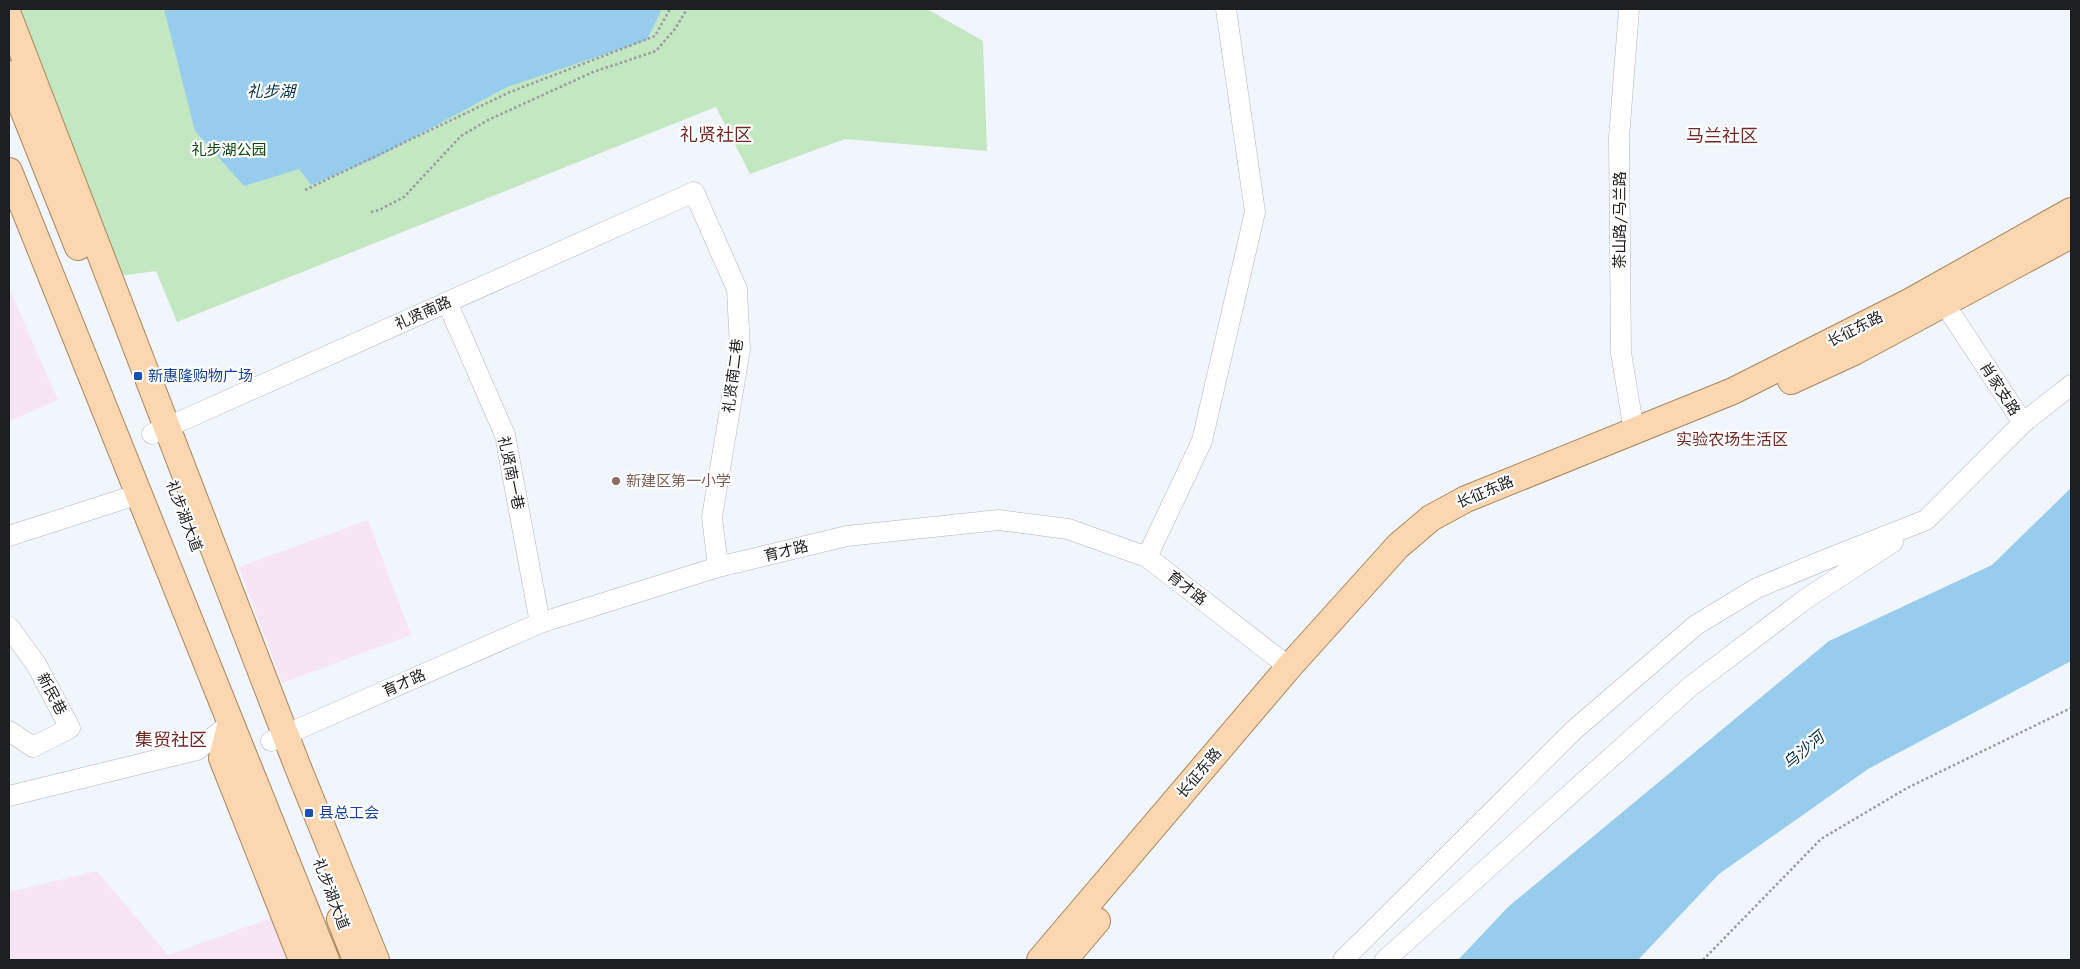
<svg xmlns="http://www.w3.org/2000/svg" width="2080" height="969" font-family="Jost,'Noto Sans SC',sans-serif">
	<rect width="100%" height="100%" fill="#f1f6fc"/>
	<path fill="#f7e4f5" d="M 9,288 L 58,400 L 9,421 Z
		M 368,520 L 411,635 L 282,683 L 239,567 Z
		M 97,871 L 168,955 L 274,917 L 287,960 L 9,960 L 9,892 Z"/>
	<path fill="#c3e7c1" d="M 17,9 L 927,9 L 983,41 L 987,151 L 845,139 L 750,174 L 716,107 L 177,322 L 156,271 L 119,276 Z"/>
	<path fill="#98ccec" d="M 164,9 L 662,9 L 647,40 L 507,87 L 376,158 L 311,185 L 299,169 L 244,186 L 195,131 Z
		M 2071,488 L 2071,661 L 1868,769 L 1719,874 L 1638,960 L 1458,960 L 1508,907 L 1829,641 L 1992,565 Z"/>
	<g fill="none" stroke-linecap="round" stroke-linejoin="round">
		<g stroke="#b2b6bc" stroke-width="21">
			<path id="minor" d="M 1629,9 L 1619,138 L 1621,353 L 1634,431
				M 447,302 L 505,435 L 540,623
				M 1944,303 L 2023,423 L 2071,385
				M 152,434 L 694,192 L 737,289 L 740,349 L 712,517 L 718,567
				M 9,536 L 139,494
				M 1147,557 L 1202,441 L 1255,212 L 1226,9
				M 9,627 L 36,664 L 70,728 L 33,747 L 9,731
				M 271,741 L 540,623 L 718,567 L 847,536 L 999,520 L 1068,529 L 1147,557 L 1289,667
				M 9,796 L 197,750 L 231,723
				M 1343,960 L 1574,730 L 1696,625 L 1757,588 L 1827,559 L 1926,520 L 2023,423
				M 1385,960 L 1691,686 L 1807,598 L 1893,542"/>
		</g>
		<g stroke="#aa865c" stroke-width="28">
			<path id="major" d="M 9,17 L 297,765 L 376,960
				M 9,74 L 78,247
				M 9,171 L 326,960
				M 1791,381 L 1854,352 L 2071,235
				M 231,723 L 222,758 L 302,960
				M 340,919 L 356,960
				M 1040,960 L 1289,667 L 1398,546 L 1431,518 L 1466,499 L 1733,391 L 1911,301 L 2071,211
				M 1064,960 L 1097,921"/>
		</g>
		<path stroke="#999ca0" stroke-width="2.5" stroke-dasharray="2.5 2.5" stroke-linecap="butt" d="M 305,190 L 510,92 L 655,36 L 670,9
			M 371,212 L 379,210 L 404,197 L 461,136 L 488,120 L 593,72 L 656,51 L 675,29 L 687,9
			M 1703,960 L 1821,839 L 1907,788 L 2071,708"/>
		<use href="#minor" stroke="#fff" stroke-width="20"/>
		<use href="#major" stroke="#fad7b0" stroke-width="26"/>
	</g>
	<g fill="#1a4fb4" stroke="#fff" stroke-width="2">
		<rect x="133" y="371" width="10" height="10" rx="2.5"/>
		<rect x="304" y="808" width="10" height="10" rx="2.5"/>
	</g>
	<circle fill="#8d6e63" stroke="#fff" stroke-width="2" cx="616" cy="481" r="5"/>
	<g text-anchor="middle" stroke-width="4.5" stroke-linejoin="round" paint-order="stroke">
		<g font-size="15" fill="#0d440e" stroke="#fff">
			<text x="229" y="155">礼步湖公园</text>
		</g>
		<g font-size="15" fill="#1e1f21" stroke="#fff">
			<text transform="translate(1620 220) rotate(-90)" y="5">茶山路/马兰路</text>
			<text transform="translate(423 313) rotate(-24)" y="5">礼贤南路</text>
			<text transform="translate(1855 329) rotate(-27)" y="5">长征东路</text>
			<text transform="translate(733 376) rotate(-83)" y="5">礼贤南二巷</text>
			<text transform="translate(2000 389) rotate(57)" y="5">肖家支路</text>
			<text transform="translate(511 473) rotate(78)" y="5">礼贤南一巷</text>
			<text transform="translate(1485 492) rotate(-23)" y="5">长征东路</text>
			<text transform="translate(184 516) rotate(69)" y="5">礼步湖大道</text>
			<text transform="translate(786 551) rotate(-14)" y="5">育才路</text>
			<text transform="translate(1187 588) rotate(38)" y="5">育才路</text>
			<text transform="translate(404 683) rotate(-24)" y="5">育才路</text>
			<text transform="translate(52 694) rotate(62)" y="5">新民巷</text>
			<text transform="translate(1199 773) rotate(-50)" y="5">长征东路</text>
			<text transform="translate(331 894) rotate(69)" y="5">礼步湖大道</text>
		</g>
		<g font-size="15" fill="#164399" stroke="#fff" text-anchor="start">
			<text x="148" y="381">新惠隆购物广场</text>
			<text x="319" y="818">县总工会</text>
		</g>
		<g font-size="15" fill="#785e54" stroke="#fff" text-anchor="start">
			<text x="626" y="486">新建区第一小学</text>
		</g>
		<g font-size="16" font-style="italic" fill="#033046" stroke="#fff">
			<text x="271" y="97">礼步湖</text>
			<text transform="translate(1803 750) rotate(-40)" y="6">乌沙河</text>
		</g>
		<g font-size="16" fill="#702a28" stroke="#fff">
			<text x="1732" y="445">实验农场生活区</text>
		</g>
		<g font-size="18" fill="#702a28" stroke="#fff">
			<text x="716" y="141">礼贤社区</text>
			<text x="1722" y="142">马兰社区</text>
			<text x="171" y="746">集贸社区</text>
		</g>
	</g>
	<rect width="2080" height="969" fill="none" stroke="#1e1f21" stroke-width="20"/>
</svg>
